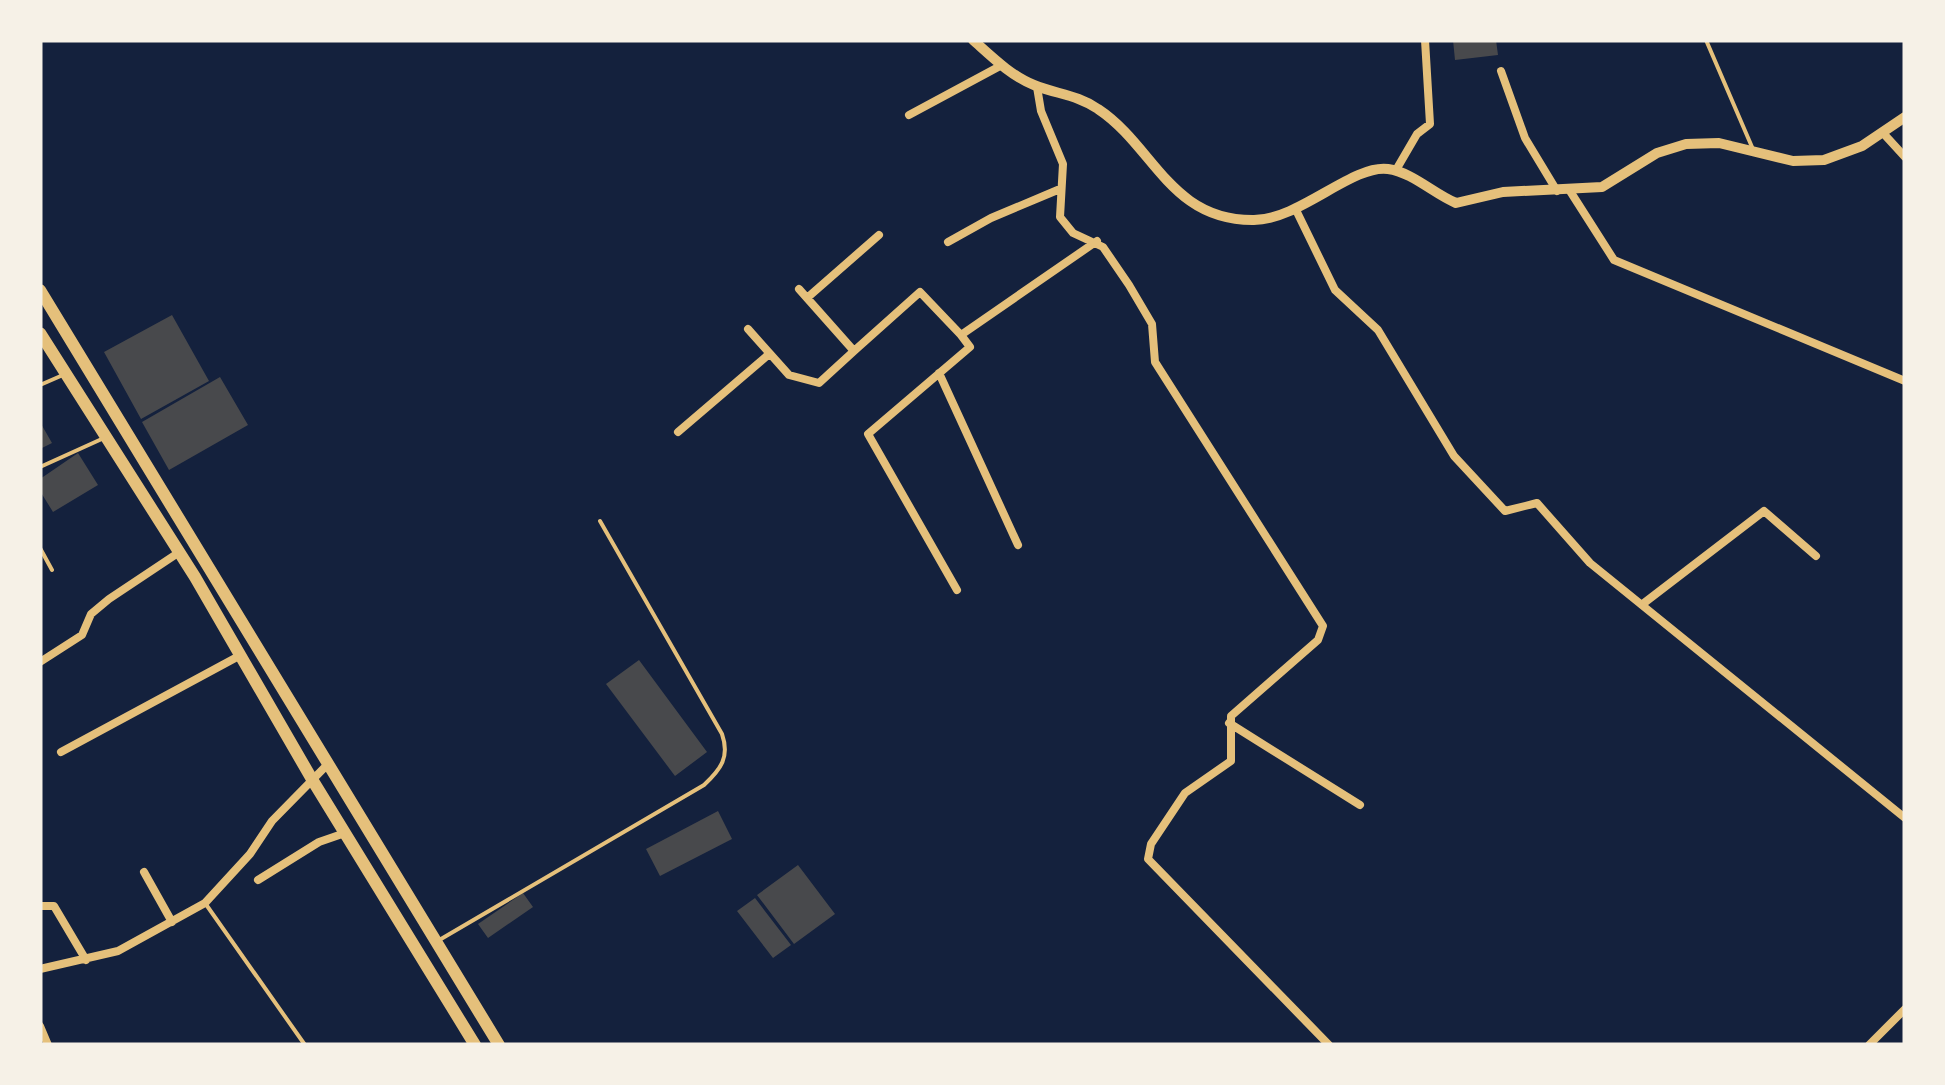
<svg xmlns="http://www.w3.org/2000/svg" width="1945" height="1085" font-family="'Work Sans',sans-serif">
	<rect width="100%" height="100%" fill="#14213d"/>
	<path fill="#48494c" d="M 1453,40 L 1496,40 L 1498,55 L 1455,60 Z
		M 172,315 L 209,381 L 141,419 L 104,352 Z
		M 220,377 L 248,425 L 169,470 L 142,422 Z
		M 40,422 L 52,443 L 40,449 Z
		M 78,453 L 98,485 L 53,512 L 40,491 L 40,479 Z
		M 639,660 L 707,752 L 675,776 L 606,684 Z
		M 718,811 L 732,839 L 660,876 L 646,849 Z
		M 798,865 L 835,914 L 794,944 L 757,895 Z
		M 523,893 L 533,907 L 488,938 L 478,924 Z
		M 755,898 L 791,945 L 773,958 L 737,911 Z"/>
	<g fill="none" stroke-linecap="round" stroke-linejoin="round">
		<path stroke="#e5c07b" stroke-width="4" d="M 1706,40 L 1752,147
			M 40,385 L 63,375
			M 40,467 L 104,438
			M 40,548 L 52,570
			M 205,903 L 305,1045
			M 441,939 L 704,785 C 721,769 730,757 722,734 L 600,521"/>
		<path stroke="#e5c07b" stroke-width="8" d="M 1501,71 L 1525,138 L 1557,191
			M 1037,87 L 1041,111 L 1063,164 L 1060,217 L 1073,233 L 1103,247 L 1129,285 L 1152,324 L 1155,362 L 1323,626 L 1318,640 L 1231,716 L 1231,761 L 1185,793 L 1151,844 L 1148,859 L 1329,1045
			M 909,115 L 1002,65
			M 1883,133 L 1905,157
			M 1396,170 L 1417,134 L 1430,124 L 1425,40
			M 1570,191 L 1614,260 L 1905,381
			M 1296,210 L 1335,290 L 1378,330 L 1454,456 L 1505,511 L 1537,503 L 1590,563 L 1905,818
			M 948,242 L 991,218 L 1060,189
			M 799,289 L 854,351 L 920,292 L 961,335 L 1097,241
			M 807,298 L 879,235
			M 748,329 L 789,375 L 819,383 L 854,351
			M 939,373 L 1018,545
			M 678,432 L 768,355
			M 957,590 L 868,434 L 970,347 L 961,335
			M 1644,603 L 1764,511 L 1816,556
			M 40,662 L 82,635 L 91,614 L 109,599 L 178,553
			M 1229,723 L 1360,805
			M 61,752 L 239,656
			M 144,872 L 172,922
			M 258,880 L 319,842 L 345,833
			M 40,906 L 54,906 L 86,960
			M 40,969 L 118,951 L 205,903 L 250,854 L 272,821 L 328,764
			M 40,1026 L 48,1045
			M 1869,1045 L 1905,1009"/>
		<path stroke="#e5c07b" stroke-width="10" d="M 973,40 C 991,56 1011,76 1034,85 C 1056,94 1078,95 1098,109 C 1154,146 1170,221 1254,220 C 1299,220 1353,164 1388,169 C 1412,172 1434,194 1456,203 L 1503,192 L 1602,187 L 1657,153 L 1686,144 L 1719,143 L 1793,161 L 1824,160 L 1862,146 L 1905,117"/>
		<path stroke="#e5c07b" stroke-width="12" d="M 40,290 L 499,1045
			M 40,333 L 195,577 L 313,781 L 475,1045"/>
	</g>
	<rect width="1945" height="1085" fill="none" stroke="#f6f1e7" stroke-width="85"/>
</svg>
